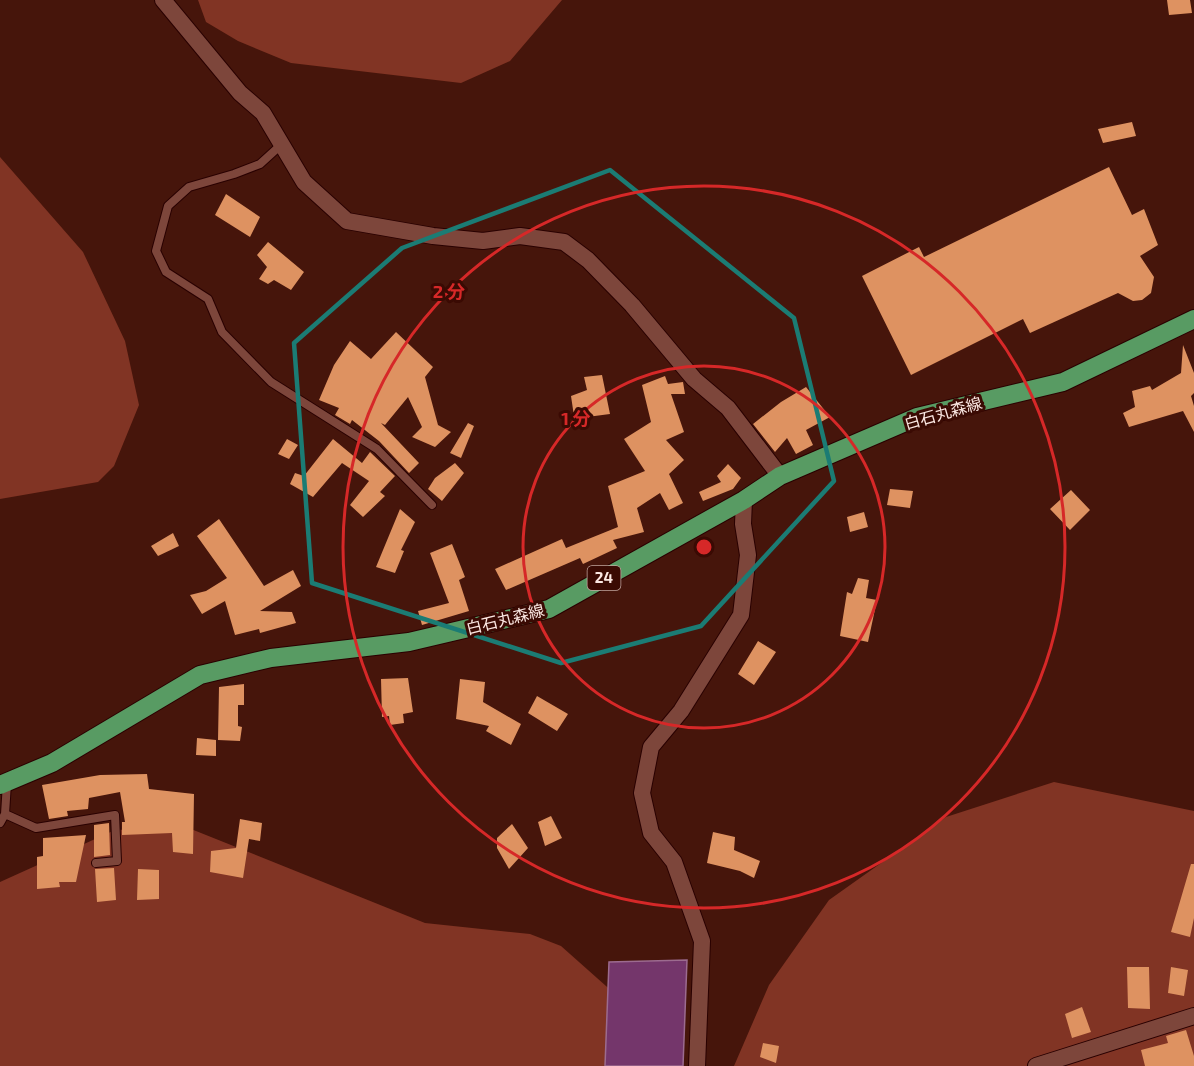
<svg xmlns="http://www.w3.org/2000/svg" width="1194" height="1066" font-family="'Exo 2','Noto Sans JP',sans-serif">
	<rect width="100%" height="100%" fill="#46150b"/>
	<path fill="#813424" d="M 198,0 L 562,0 L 510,61 L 461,83 L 291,63 L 238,41 L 206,22 Z
		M 0,157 L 83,252 L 125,341 L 139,405 L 114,466 L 98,482 L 0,499 Z
		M 1054,782 L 1194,811 L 1194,1066 L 734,1066 L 769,985 L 829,900 L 946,817 Z
		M 186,827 L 425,923 L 530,934 L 561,946 L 651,1026 L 645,1066 L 0,1066 L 0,882 L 115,830 Z"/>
	<path fill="#74366b" stroke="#9c6b8f" stroke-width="1.5" d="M 687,960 L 683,1066 L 605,1066 L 609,962 Z"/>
	<path fill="#de9261" d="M 1167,0 L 1190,0 L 1192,13 L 1169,15 Z
		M 1132,122 L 1136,136 L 1103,143 L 1098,129 Z
		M 1109,167 L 1132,215 L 1144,209 L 1158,245 L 1140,256 L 1154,277 L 1151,293 L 1142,300 L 1133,301 L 1118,293 L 1030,333 L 1023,319 L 911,375 L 862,276 L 919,247 L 924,257 Z
		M 226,194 L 260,217 L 250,237 L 215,215 Z
		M 268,242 L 304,272 L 291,290 L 274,280 L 268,284 L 259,279 L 267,267 L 257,255 Z
		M 396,332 L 433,367 L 425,377 L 438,425 L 451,432 L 435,447 L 412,437 L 422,427 L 408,397 L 385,425 L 381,423 L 419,463 L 409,473 L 379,441 L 352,420 L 350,424 L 335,415 L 339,408 L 319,400 L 334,365 L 350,341 L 371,359 Z
		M 1183,345 L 1194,373 L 1194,393 L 1191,396 L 1194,406 L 1194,432 L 1183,411 L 1129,427 L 1123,413 L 1135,407 L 1132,391 L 1150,386 L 1152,390 L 1181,373 Z
		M 602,375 L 610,414 L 587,417 L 589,422 L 575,423 L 571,396 L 587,390 L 584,377 Z
		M 665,376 L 668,384 L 683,382 L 685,394 L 671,394 L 684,432 L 666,440 L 684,460 L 669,474 L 683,503 L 669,510 L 660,493 L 637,508 L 644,532 L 613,540 L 617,548 L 583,564 L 580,558 L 506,590 L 495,569 L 562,539 L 566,548 L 618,527 L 608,486 L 645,471 L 624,439 L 651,422 L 642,385 Z
		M 806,387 L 830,417 L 806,430 L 813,445 L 796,454 L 787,438 L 775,452 L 753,424 L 781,402 Z
		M 468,423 L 474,426 L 461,458 L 450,453 Z
		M 287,439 L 298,445 L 289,459 L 278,454 Z
		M 333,439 L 362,463 L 370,452 L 395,476 L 380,492 L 385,496 L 363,517 L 350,505 L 369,481 L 342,463 L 313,497 L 290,484 L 295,473 L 304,476 Z
		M 455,463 L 464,473 L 442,501 L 428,489 L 435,478 Z
		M 728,464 L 741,478 L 733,489 L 703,501 L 699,492 L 721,482 L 717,476 Z
		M 890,489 L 913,491 L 910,508 L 887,505 Z
		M 1071,490 L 1090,510 L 1070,530 L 1050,509 Z
		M 400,509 L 415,522 L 401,550 L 404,551 L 395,573 L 376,567 Z
		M 864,512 L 868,527 L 850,532 L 847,517 Z
		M 219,519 L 264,586 L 293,570 L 301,586 L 260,611 L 292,612 L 296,623 L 260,633 L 259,629 L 235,635 L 225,601 L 202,614 L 190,595 L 206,591 L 227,578 L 197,536 Z
		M 173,533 L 179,546 L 158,556 L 151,546 Z
		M 452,544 L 465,577 L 459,580 L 469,611 L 422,625 L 418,611 L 449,603 L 430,553 Z
		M 858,578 L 869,580 L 866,598 L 877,600 L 868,642 L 840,636 L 847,592 L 852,594 Z
		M 758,641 L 776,652 L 754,685 L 738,674 Z
		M 408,678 L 413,712 L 403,714 L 404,723 L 390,725 L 389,716 L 382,717 L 381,679 Z
		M 460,679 L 485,682 L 483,702 L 521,724 L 511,745 L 486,731 L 489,726 L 456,719 Z
		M 244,684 L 244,705 L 238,705 L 238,726 L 242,727 L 240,741 L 218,740 L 219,687 Z
		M 537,696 L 568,714 L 557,731 L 528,713 Z
		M 197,738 L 216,740 L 216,756 L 196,755 Z
		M 147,774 L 149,789 L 194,794 L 193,854 L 173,852 L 172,833 L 122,835 L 122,822 L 125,822 L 120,792 L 89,798 L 88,809 L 67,811 L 68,816 L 49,819 L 42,785 L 100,775 Z
		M 551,816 L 562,838 L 545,846 L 538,822 Z
		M 240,819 L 262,823 L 260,841 L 249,839 L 243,878 L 210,872 L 211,851 L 236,848 Z
		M 109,823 L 110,855 L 94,857 L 94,825 Z
		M 512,824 L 528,848 L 509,869 L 497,848 L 497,838 Z
		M 713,832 L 735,837 L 734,850 L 760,861 L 754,878 L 740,871 L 707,863 Z
		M 86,835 L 76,882 L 59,882 L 60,887 L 37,889 L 37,857 L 43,856 L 43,838 Z
		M 1191,864 L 1194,864 L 1194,918 L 1190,937 L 1171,932 Z
		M 114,868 L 116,900 L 97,902 L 95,869 Z
		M 138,869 L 159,870 L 159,899 L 137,900 Z
		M 1127,967 L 1149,967 L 1150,1009 L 1128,1008 Z
		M 1171,967 L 1188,970 L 1184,996 L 1168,993 Z
		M 1082,1007 L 1091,1032 L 1072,1038 L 1065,1014 Z
		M 1186,1030 L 1194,1056 L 1194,1066 L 1145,1066 L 1141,1050 L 1168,1043 L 1166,1036 Z
		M 763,1043 L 779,1046 L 776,1063 L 760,1057 Z"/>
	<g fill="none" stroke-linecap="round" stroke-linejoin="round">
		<g stroke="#290000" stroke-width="10">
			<path id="lane" d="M 282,144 L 260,164 L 234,174 L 189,187 L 168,206 L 156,251 L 166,272 L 208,299 L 222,332 L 271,382 L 377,449 L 432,505
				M 5,814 L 36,828 L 115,815 L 117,861 L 96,863
				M 0,823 L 5,814 L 7,783"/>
		</g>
		<g stroke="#290000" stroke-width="18">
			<path id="street" d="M 163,0 L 240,93 L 263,113 L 304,182 L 347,221 L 433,236 L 483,241 L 520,236 L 564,242 L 588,260 L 632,305 L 694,379 L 728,408 L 780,476
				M 697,1066 L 702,941 L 674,862 L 651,833 L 642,793 L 651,747 L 681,711 L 741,615 L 748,555 L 743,524 L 744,500
				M 1036,1066 L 1194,1016"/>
		</g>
		<g stroke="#290000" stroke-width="20">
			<path id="primary" d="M 0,785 L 52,763 L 200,675 L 271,658 L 409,642 L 549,609 L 744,500 L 780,476 L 917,417 L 1063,382 L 1194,319"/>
		</g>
		<use href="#lane" stroke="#7d463b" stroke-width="8"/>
		<use href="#street" stroke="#7d463b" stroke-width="16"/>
		<use href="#primary" stroke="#589b63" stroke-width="18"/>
	</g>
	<path fill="none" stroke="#1b7c74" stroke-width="4.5" stroke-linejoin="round" d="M 610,170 L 794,318 L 834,481 L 701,626 L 561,663 L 312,583 L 294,343 L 402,248 Z"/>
	<g fill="none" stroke="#d62828" stroke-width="3">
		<circle cx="704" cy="547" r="181"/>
		<circle cx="704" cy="547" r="361"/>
	</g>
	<g text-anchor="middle" stroke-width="6" stroke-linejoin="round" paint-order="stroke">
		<rect fill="#3a0a03" stroke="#c1a59f" stroke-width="1.5" x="587.5" y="566" width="33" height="24" rx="4.5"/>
		<g font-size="15" font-weight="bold" fill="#fbe7e2">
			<text x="604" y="583">24</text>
		</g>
		<g font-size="16" fill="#fbe7e2" stroke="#3a0a03">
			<text transform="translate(943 413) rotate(-16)" y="6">白石丸森線</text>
			<text transform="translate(505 619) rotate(-14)" y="6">白石丸森線</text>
		</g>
	</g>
	<circle cx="704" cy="547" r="9" fill="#d62828" stroke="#3a0a03" stroke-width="3"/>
	<g font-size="18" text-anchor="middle" font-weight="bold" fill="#d62828" stroke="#3a0a03" stroke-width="6" stroke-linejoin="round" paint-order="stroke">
		<text x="449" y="298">2 分</text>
		<text x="576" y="425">1 分</text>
	</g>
</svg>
